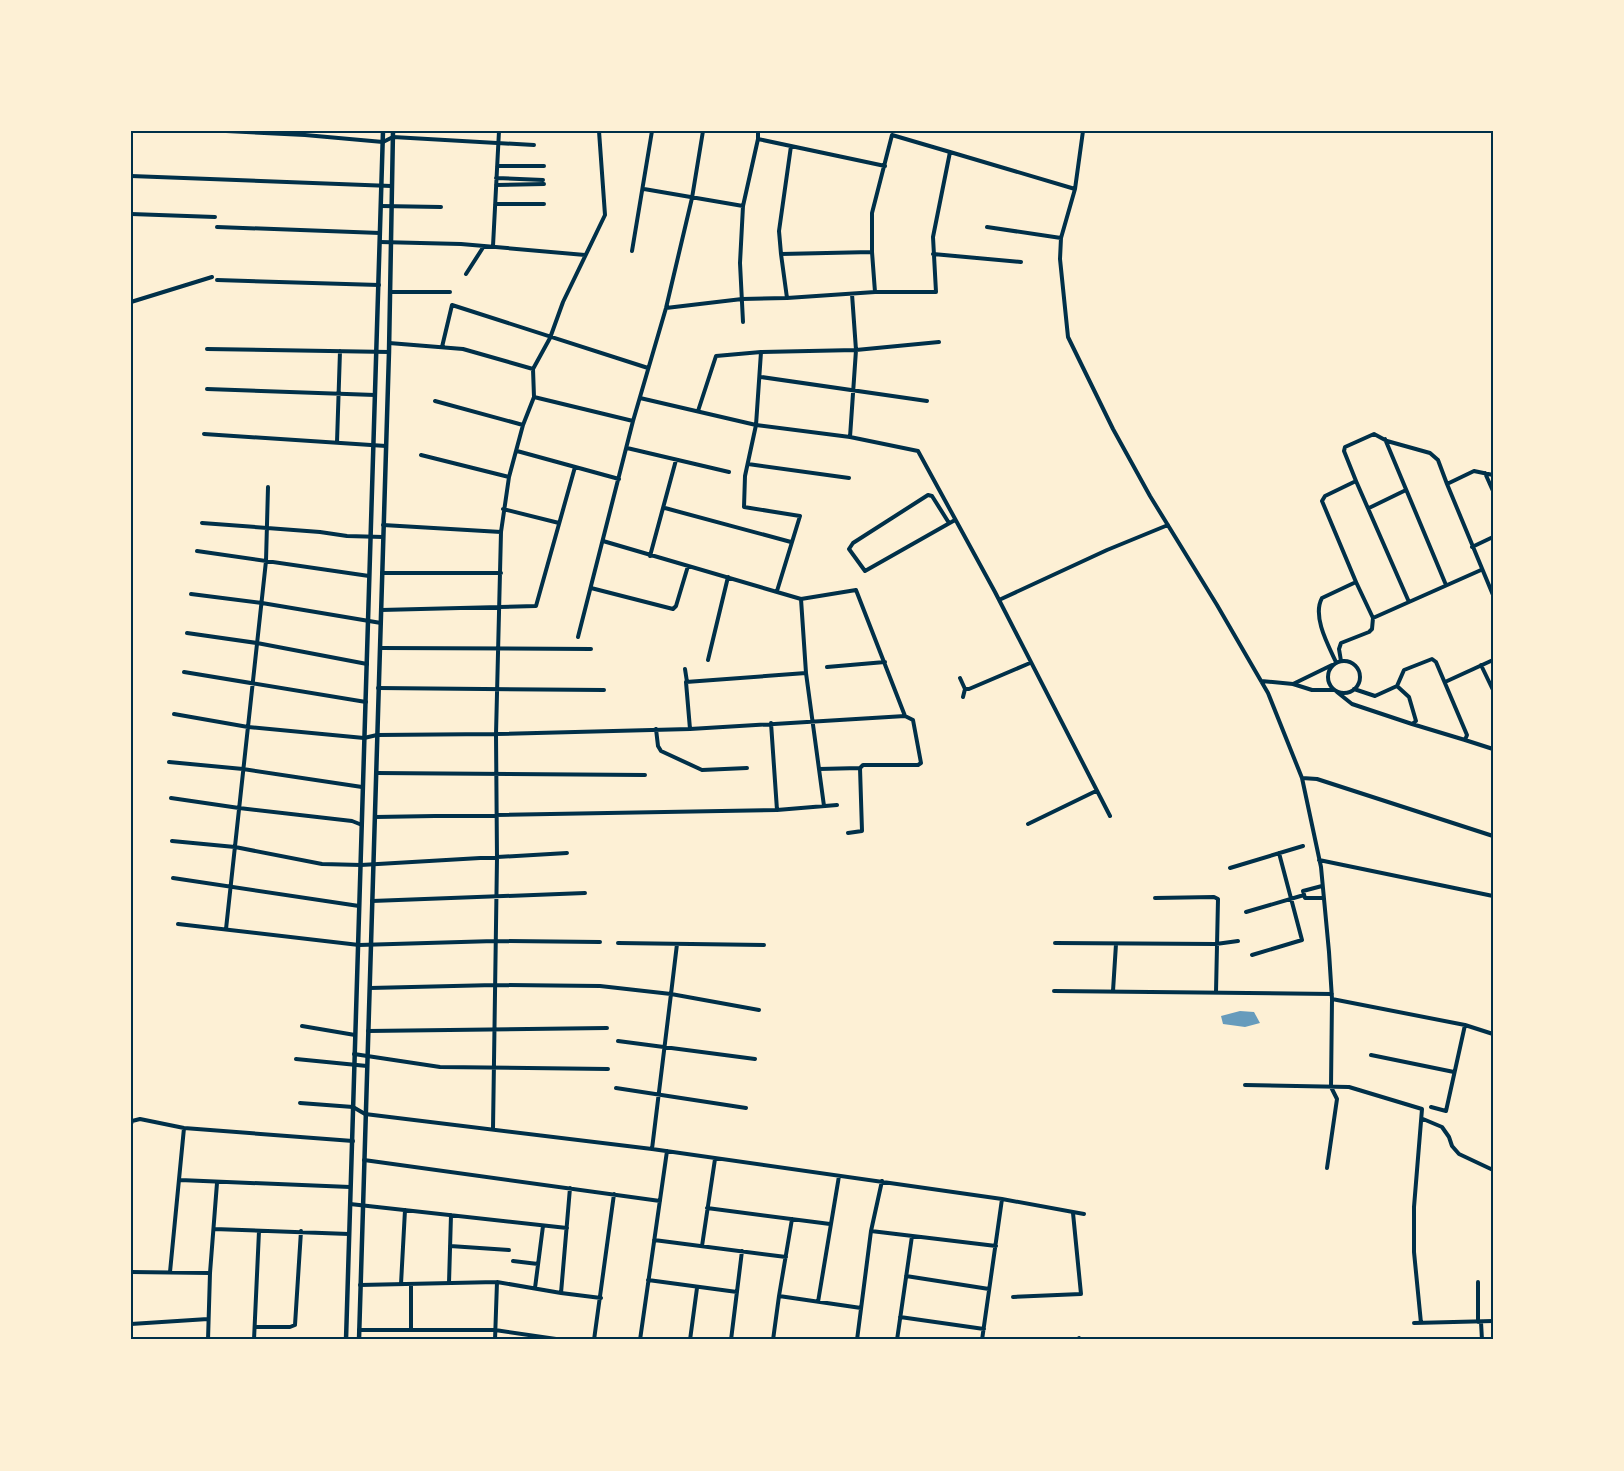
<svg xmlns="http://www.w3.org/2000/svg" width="1624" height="1471" font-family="Montserrat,sans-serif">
	<rect width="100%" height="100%" fill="#fdf0d5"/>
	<path fill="#669bbc" d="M 1240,1011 L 1254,1012 L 1260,1023 L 1245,1027 L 1223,1024 L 1221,1016 Z"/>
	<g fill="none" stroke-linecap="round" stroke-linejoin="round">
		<path stroke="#003049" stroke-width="4" d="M 226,131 L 305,135 L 383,142 L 393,137 L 534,145
			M 758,131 L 758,139 L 885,166
			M 892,135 L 950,152 L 933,237 L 936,292 L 875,292 L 872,252 L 872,213 Z
			M 950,152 L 1075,189
			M 497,166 L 544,166
			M 131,176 L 391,186
			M 496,178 L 543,180
			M 496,185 L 544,184
			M 644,189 L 743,206
			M 495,204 L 544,204
			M 381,206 L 441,207
			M 131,214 L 215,217
			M 217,227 L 380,233
			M 987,227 L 1061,238 L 1075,189 L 1083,131
			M 1061,238 L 1060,259 L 1068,337 L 1113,429 L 1150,496 L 1217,605 L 1268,693 L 1302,778 L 1321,867 L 1329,952 L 1332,999 L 1331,1087 L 1337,1099 L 1327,1168
			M 380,242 L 461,244 L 585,255
			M 493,246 L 499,131
			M 632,251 L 652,131
			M 872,252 L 781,254 L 787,298 L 875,292
			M 781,254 L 779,231 L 791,146
			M 933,254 L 1021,262
			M 466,274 L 484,246
			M 217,280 L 379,285
			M 390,292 L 450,292
			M 131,302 L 212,277
			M 666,308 L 742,299 L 787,298
			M 743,322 L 740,263 L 743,206 L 758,139
			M 389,343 L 463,349 L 533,369
			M 442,347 L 452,305 L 648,368
			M 207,349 L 389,352
			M 761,377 L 927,401
			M 207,389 L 375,395
			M 534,397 L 533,369 L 550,338 L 563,302 L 605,215 L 599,131
			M 640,398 L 756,425 L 850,437 L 918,451 L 995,592 L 1110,816
			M 435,401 L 523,425
			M 698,411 L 716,356 L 761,352
			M 204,434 L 386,446
			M 850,437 L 856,350 L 852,294
			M 1385,439 L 1446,585
			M 337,442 L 340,351
			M 627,448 L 729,472
			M 517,451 L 619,479
			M 421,455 L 509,477
			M 748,464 L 849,478
			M 1485,473 L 1493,491
			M 1356,481 L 1409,602
			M 1447,484 L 1493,595
			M 665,508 L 791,542
			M 1369,508 L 1406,490
			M 503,509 L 559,523
			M 202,523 L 320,532 L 347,536 L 383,537
			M 949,523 L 932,496 L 928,495 L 853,543 L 849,549 L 865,571 L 955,520
			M 383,525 L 501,532
			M 603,541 L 801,599 L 806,673 L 824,806
			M 1472,547 L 1493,537
			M 197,551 L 369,576
			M 650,556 L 676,460
			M 382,573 L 501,573
			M 1356,582 L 1373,618
			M 591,588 L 673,609 L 676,606 L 688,566
			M 777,591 L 800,516 L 744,507 L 745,476 L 756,425 L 761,352 L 856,350 L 939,342
			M 191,594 L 262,603 L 381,623
			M 801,599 L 856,590 L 905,716
			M 999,600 L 1107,550 L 1168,525
			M 381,610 L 536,606 L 575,467
			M 187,633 L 257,643 L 367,664
			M 578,637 L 633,421 L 666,308 L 692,198 L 703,131
			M 380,648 L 591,649
			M 708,660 L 728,577
			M1328 677a16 16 0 1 1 32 0a16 16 0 1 1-32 0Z
			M 1341,661 L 1339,649 L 1341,643 L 1369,632 L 1372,629 L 1373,618 L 1481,570
			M 1336,662 C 1328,645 1312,616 1322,598 L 1356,582 L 1322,501 L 1325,496 L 1356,481 L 1344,451 L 1345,447 L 1374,434 L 1387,441 L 1430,453 L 1438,460 L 1447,484 L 1474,471 L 1493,475
			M 1481,665 L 1493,690
			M 827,667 L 885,662
			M 685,669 L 687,682
			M 184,672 L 366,702
			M 960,678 L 965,689 L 969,689 L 1030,663
			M 1261,681 L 1293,684 L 1312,690 L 1333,690
			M 1445,682 L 1493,660
			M 1293,684 L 1332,665
			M 1397,686 L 1404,670 L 1432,659 L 1436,662 L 1467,735 L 1465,740 L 1412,724
			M 378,688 L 604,690
			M 1337,692 L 1352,704 L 1412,724 L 1416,721 L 1409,697 L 1397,686 L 1375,696 L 1354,689
			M 963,697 L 965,689
			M 174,714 L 248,727 L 364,738 L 377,735 L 496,734 L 690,729 L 905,716 L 913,720 L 921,763 L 918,765 L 863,765 L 860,768 L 862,831 L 848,833
			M 771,723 L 777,810
			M 656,729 L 658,746 L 661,751 L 702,770 L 747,768
			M 690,729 L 686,682 L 806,673
			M 1465,740 L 1493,749
			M 169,762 L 243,769 L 362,787
			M 819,769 L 860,768
			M 376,773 L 645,775
			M 1302,778 L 1317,779 L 1493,836
			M 171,798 L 239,808 L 352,821 L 362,825
			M 375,817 L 777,810 L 837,805
			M 1028,824 L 1096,791
			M 172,841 L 235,847 L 322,864 L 361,865 L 567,853
			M 1319,860 L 1493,896
			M 1230,868 L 1303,846
			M 173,878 L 359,906
			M 1322,886 L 1303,891 L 1305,898 L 1323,898
			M 1155,898 L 1214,897 L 1218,899 L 1216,992
			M 372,901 L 585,893
			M 1246,912 L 1304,895
			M 178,924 L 359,945 L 495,941 L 600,942
			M 226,929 L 266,561 L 268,487
			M 618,943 L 764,945
			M 1055,943 L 1216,944 L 1238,941
			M 677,944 L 671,994 L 759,1010
			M 1252,955 L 1302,940 L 1279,853
			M 370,988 L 495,985 L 600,986 L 671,994 L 652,1149
			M 1054,991 L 1332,994
			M 1113,991 L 1116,944
			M 1332,999 L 1465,1025 L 1493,1034
			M 302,1026 L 355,1035
			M 368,1031 L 607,1028
			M 618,1041 L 755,1059
			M 354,1054 L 440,1067 L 608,1069
			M 1371,1055 L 1454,1072
			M 296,1059 L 367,1066
			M 1245,1085 L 1349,1087 L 1422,1109 L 1414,1207 L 1414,1252 L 1421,1323
			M 616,1088 L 746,1108
			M 300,1103 L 353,1107 L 365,1114 L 652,1149 L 1002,1199 L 1084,1214
			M 1431,1107 L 1446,1111 L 1465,1025
			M 1423,1119 L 1442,1127 L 1449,1137 L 1452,1146 L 1459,1154 L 1493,1170
			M 131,1124 L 132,1121 L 140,1119 L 184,1128 L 353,1141
			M 493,1129 L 497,858 L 496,734 L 501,532 L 509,477 L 523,425 L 534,397 L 633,421
			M 364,1160 L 660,1201
			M 180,1180 L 350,1187
			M 570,1188 L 561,1293 L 601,1298
			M 350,1204 L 567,1228
			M 707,1208 L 830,1224
			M 214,1229 L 349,1234
			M 871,1231 L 996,1246
			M 654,1240 L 786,1257
			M 450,1246 L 509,1250
			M 702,1246 L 715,1159
			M 513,1261 L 538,1264
			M 131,1272 L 210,1273
			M 170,1272 L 184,1128
			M 906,1276 L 989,1289
			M 648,1280 L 737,1292
			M 1478,1282 L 1478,1322
			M 449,1283 L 451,1215
			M 401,1284 L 405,1210
			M 411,1284 L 411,1330
			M 360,1285 L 497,1282 L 561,1293
			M 535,1288 L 543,1226
			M 779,1296 L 792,1219
			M 1013,1297 L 1081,1294 L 1073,1213
			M 818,1302 L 839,1176
			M 900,1317 L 984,1329
			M 1481,1322 L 1482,1340
			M 1414,1323 L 1493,1321
			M 131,1324 L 208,1319
			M 255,1327 L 290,1327 L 295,1325 L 301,1231
			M 359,1330 L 495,1330 L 563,1340
			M 1079,1338 L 1080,1340
			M 208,1340 L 210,1273 L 217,1183
			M 254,1340 L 259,1231
			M 495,1340 L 497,1282
			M 594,1340 L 614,1194
			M 640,1340 L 667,1151
			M 690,1340 L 697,1288
			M 731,1340 L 742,1251
			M 773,1340 L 779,1296 L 861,1308
			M 857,1340 L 871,1231 L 882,1181
			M 897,1340 L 912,1236
			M 982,1340 L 1002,1199"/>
		<path stroke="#003049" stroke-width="4.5" d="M 346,1340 L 383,131
			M 359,1340 L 389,352 L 393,131"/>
	</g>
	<rect width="1624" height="1471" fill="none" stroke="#fdf0d5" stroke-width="265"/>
	<rect x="132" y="132" width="1360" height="1206" fill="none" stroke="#003049" stroke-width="2"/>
</svg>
